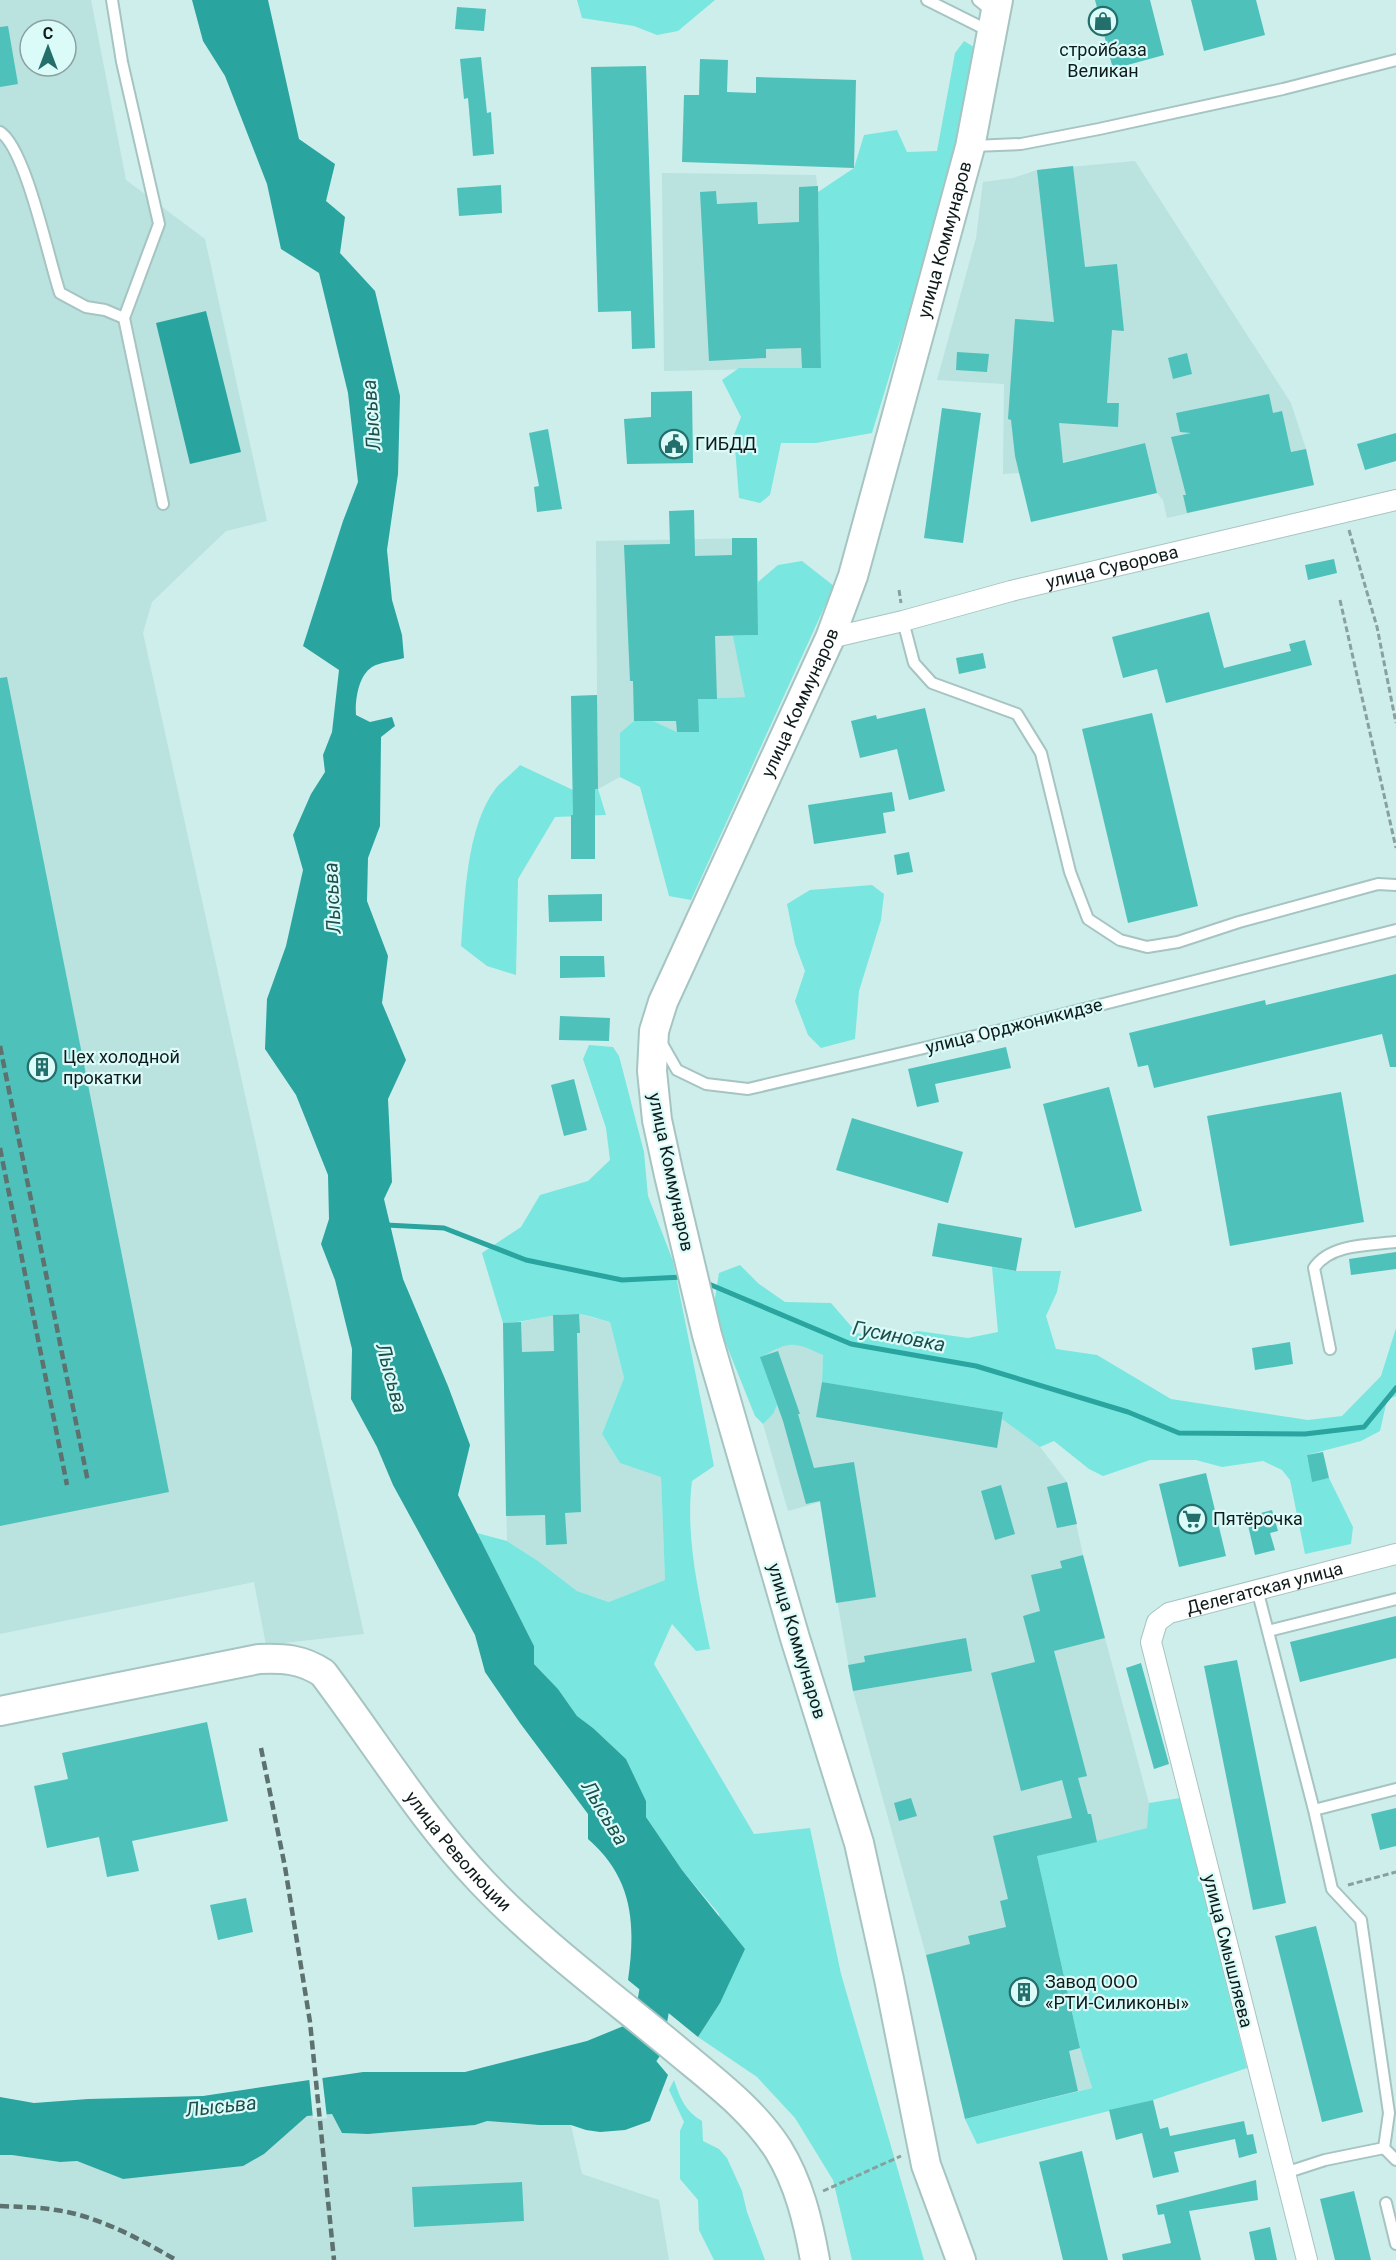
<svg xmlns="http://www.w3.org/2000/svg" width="1396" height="2260" font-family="Roboto,sans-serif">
	<rect width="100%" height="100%" fill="#ceeeeb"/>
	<path fill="#bae2df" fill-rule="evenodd" d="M 0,0 L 91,0 L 126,180 L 205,239 L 267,521 L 226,531 L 152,602 L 143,633 L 364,1634 L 266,1645 L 254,1582 L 0,1634 ZM 30,30 L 66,30 L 66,66 L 30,66 Z
		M 1135,161 L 1291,403 L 1306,449 L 1314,485 L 1167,518 L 1163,500 L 1157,493 L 1145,443 L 1019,473 L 1003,474 L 1004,384 L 937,380 L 976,238 L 983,182 L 1013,178 L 1037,170 Z
		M 662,173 L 816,175 L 818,192 L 821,368 L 664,371 Z
		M 757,538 L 758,635 L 734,636 L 745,697 L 698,699 L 698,732 L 677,732 L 653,721 L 620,733 L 620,777 L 598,789 L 573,790 L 571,696 L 597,695 L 596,541 Z
		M 579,1314 L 610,1322 L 624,1378 L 602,1434 L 620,1463 L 661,1476 L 665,1580 L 610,1602 L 577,1591 L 538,1561 L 507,1541 L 503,1323 L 521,1322 L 553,1315 Z
		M 800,1344 L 823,1354 L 822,1381 L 1003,1412 L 1002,1419 L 1040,1447 L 1067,1482 L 1083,1555 L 1061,1561 L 1062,1568 L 1082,1644 L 1105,1638 L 1149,1803 L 1148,1828 L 1037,1856 L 1080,2048 L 1092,2088 L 1007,2107 L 951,1949 L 926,1955 L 853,1691 L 820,1502 L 788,1511 L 763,1424 L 773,1414 L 760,1357 L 782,1345 Z
		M 332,2114 L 342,2133 L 368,2134 L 475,2125 L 486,2121 L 539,2125 L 571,2125 L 582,2174 L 659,2200 L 669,2260 L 0,2260 L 0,2155 L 12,2155 L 60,2162 L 77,2161 L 123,2179 L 264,2154 L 307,2116 Z"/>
	<path fill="#7ae6e0" d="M 577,0 L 715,0 L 678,31 L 657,35 L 634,26 L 582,18 Z
		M 964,41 L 974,47 L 958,151 L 872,433 L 816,443 L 781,443 L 770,495 L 760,503 L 739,498 L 734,435 L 741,417 L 722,380 L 739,368 L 821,368 L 818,192 L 854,168 L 864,135 L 897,130 L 907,152 L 937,151 L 955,53 Z
		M 802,561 L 834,586 L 691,900 L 669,896 L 640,787 L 620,777 L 620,733 L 634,721 L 653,721 L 677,732 L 698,732 L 698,699 L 745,697 L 733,636 L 758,635 L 758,582 L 778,565 Z
		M 520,765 L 573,790 L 598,789 L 606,815 L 555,817 L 518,879 L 516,975 L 487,966 L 461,946 C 465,898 466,827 496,788 C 503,780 513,773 520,765 Z
		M 872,885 L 884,894 L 881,920 L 859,991 L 855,1039 L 821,1048 L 808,1035 L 795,1001 L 805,971 L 795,944 L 787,904 L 810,890 Z
		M 589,1045 L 613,1047 L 619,1056 L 644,1152 L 648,1196 L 673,1261 L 714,1466 L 692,1481 C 685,1537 699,1594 710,1649 L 696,1651 L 672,1624 L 654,1664 L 754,1834 L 810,1828 L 841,1974 L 924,2260 L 852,2260 L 833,2180 L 795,2118 L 757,2077 L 698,2037 L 720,2003 L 719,1914 L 682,1870 L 646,1817 L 646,1801 L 626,1759 L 593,1728 L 577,1716 L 558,1689 L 534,1664 L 534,1646 L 477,1533 L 507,1541 L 538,1561 L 577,1591 L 609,1602 L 665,1580 L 661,1477 L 620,1463 L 602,1434 L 624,1378 L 610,1322 C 599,1319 588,1315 578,1314 C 552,1313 528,1322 503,1323 L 482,1253 L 521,1227 L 540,1195 L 588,1181 L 610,1160 L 606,1128 L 583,1059 Z
		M 740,1265 L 759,1284 L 785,1302 L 831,1303 L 857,1333 L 886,1339 L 918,1331 L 968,1338 L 998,1332 L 992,1267 L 1016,1271 L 1061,1271 L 1057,1292 L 1046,1316 L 1056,1349 L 1097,1355 L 1171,1399 L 1308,1420 L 1342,1416 L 1381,1376 L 1396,1328 L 1396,1396 L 1387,1400 L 1380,1431 L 1361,1441 L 1307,1455 L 1312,1481 L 1329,1478 L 1353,1527 L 1351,1544 L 1305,1554 L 1290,1480 L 1282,1470 L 1263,1461 L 1222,1467 L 1196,1460 L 1150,1460 L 1103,1476 L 1089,1469 L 1054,1441 L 1040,1447 L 1002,1419 L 1003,1412 L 822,1382 L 823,1355 C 793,1341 790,1341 761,1357 L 777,1405 L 773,1414 L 763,1424 L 755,1416 L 724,1339 L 714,1304 L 719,1273 Z
		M 1180,1798 L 1247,2068 L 1153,2100 L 977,2144 L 965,2119 L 1092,2088 L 1080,2048 L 1037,1856 L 1147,1828 L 1149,1803 Z
		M 674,2080 C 680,2098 685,2111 702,2121 L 703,2141 L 719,2149 L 727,2158 L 742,2191 L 747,2212 L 765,2260 L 714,2260 L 699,2230 L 698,2200 L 680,2179 L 680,2131 L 684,2122 L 669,2090 Z"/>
	<path fill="#29a49f" d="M 192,0 L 268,0 L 299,139 L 335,164 L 326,201 L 345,217 L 340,253 L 375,291 L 400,396 L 398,474 L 387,550 L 392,600 L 402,635 L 404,658 C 395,661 380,662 372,667 C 358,676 355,701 356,715 L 370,722 L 392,717 L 395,726 L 381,737 L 380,826 L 368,858 L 367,901 L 388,956 L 382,1003 L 406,1060 L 388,1099 L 392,1182 L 384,1199 L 403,1279 L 448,1386 L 470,1445 L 458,1495 L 534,1646 L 534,1664 L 558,1689 L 577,1716 L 593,1728 L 626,1759 L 646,1801 L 646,1817 L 682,1870 L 745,1949 L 720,2003 L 698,2037 L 628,1980 C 636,1924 633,1878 588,1839 L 588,1814 L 520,1723 L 485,1672 L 475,1635 L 393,1485 L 377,1447 L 351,1399 L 352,1349 L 335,1280 L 321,1244 L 329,1219 L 328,1175 L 296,1095 L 265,1049 L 267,999 L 286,946 L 303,870 L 293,835 L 311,794 L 325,772 L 323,755 L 332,732 L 339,670 L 303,646 L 343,521 L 358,482 L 348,393 L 319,273 L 281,249 L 267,184 L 225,76 L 203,41 Z
		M 206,311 L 241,452 L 190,464 L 156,323 Z
		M 626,2025 L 668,2075 L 650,2121 L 625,2130 L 600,2132 L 586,2130 L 571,2125 L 539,2125 L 487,2121 L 475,2125 L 368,2134 L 342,2133 L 332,2114 L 307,2116 L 264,2154 L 243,2166 L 123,2179 L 77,2161 L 60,2162 L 12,2155 L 0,2155 L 0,2097 L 34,2103 L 88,2099 L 203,2096 L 363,2072 L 465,2072 L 587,2041 Z"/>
	<path fill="#ceeeeb" d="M 322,2075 L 327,2118 L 313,2119 L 309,2077 Z"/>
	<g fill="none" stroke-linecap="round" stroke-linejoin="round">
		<path stroke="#29a49f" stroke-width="5" d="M 386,1225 L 444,1228 L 526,1260 L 622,1280 L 683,1277
			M 704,1282 L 851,1344 L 976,1366 L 1128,1412 L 1179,1433 L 1305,1434 L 1364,1427 L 1396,1388"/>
		<path stroke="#29a49f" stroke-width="33" d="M 621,2084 L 646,2047 L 662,1956"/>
	</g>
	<path fill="#4ec1bb" d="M 1095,0 L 1150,0 L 1164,55 L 1113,69 Z
		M 1191,0 L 1256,0 L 1265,35 L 1204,51 Z
		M 457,7 L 486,9 L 484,31 L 455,29 Z
		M 8,26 L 18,84 L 0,87 L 0,27 Z
		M 481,57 L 487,113 L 491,112 L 494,154 L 473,156 L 468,98 L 464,99 L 460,59 Z
		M 700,59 L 728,60 L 727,92 L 756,93 L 756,77 L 856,80 L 854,168 L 682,162 L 684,95 L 699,95 Z
		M 646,66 L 655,348 L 632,349 L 631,311 L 598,312 L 591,67 Z
		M 1073,166 L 1085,267 L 1117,264 L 1124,331 L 1112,330 L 1107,403 L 1119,403 L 1118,427 L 1059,423 L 1063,463 L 1145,443 L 1157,493 L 1031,522 L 1015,456 L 1011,420 L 1008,419 L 1015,319 L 1054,322 L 1037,170 Z
		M 501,185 L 502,213 L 459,216 L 457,188 Z
		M 818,186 L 821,368 L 802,368 L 801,348 L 766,349 L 766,358 L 709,361 L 700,192 L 716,191 L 717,204 L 757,202 L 758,224 L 799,222 L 799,187 Z
		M 957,352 L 989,354 L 987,372 L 956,370 Z
		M 1187,353 L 1192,374 L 1173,379 L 1168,358 Z
		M 692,391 L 693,463 L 627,464 L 624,419 L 651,417 L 651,392 Z
		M 1269,394 L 1273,413 L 1282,411 L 1291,452 L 1306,449 L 1314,485 L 1187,513 L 1183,495 L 1186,495 L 1171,437 L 1191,433 L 1180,432 L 1176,413 Z
		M 942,408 L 981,413 L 963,543 L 924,538 Z
		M 548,429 L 562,509 L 537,512 L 534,487 L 539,486 L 529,433 Z
		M 1396,433 L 1396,461 L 1365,470 L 1357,444 Z
		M 694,510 L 695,556 L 732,555 L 732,538 L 757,538 L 758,635 L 715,636 L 717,699 L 698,699 L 699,732 L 677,732 L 676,721 L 634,721 L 633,681 L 630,681 L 624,545 L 670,544 L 669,511 Z
		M 1334,559 L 1337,573 L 1308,580 L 1305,565 Z
		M 1209,612 L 1224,668 L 1291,651 L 1289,644 L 1305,640 L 1312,665 L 1166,703 L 1157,669 L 1123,678 L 1112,637 Z
		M 983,653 L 986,668 L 959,674 L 956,658 Z
		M 7,677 L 169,1492 L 0,1526 L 0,678 Z
		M 597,695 L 598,789 L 595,789 L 595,859 L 571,859 L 571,815 L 573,815 L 571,696 Z
		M 925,708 L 945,791 L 909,800 L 897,749 L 860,758 L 851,721 L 876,715 L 877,719 Z
		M 1152,713 L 1198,906 L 1128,923 L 1082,729 Z
		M 892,792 L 895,811 L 883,813 L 886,833 L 814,844 L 808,805 Z
		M 909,852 L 913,872 L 897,875 L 894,855 Z
		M 602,894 L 602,921 L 549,922 L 548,895 Z
		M 560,956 L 604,956 L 605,977 L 560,978 Z
		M 1396,974 L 1396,1067 L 1390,1067 L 1382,1034 L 1154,1088 L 1148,1065 L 1138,1067 L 1129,1033 L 1265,1000 L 1266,1005 Z
		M 560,1016 L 610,1018 L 609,1041 L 559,1040 Z
		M 1006,1047 L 1011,1068 L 935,1084 L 939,1102 L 917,1107 L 908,1069 Z
		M 574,1079 L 587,1130 L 564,1136 L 551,1085 Z
		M 1109,1087 L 1142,1211 L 1075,1228 L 1043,1104 Z
		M 1341,1092 L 1364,1222 L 1230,1246 L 1207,1116 Z
		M 852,1118 L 963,1152 L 948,1203 L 836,1170 Z
		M 938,1223 L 1022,1238 L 1016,1271 L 932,1256 Z
		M 1396,1252 L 1396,1269 L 1351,1275 L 1349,1259 Z
		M 579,1314 L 580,1333 L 577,1333 L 581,1512 L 565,1513 L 567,1544 L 546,1545 L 545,1515 L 506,1516 L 503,1323 L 521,1322 L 522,1352 L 554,1351 L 553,1315 Z
		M 1290,1342 L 1293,1364 L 1255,1370 L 1252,1348 Z
		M 778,1351 L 800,1414 L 798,1414 L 814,1468 L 854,1462 L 876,1597 L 836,1603 L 820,1501 L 806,1504 L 783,1421 L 760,1357 Z
		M 822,1382 L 1003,1412 L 997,1448 L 816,1417 Z
		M 1323,1452 L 1329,1478 L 1312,1482 L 1307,1455 Z
		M 1206,1473 L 1226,1556 L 1179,1567 L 1159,1484 Z
		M 1067,1482 L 1077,1524 L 1057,1528 L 1047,1487 Z
		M 1001,1485 L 1015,1534 L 995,1540 L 981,1491 Z
		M 1272,1510 L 1278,1531 L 1270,1533 L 1275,1550 L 1255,1555 L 1246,1517 Z
		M 1083,1555 L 1105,1638 L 1054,1651 L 1087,1776 L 1078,1778 L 1088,1814 L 1091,1814 L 1097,1842 L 1037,1856 L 1080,2048 L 1069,2051 L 1078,2091 L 965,2119 L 926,1955 L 970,1944 L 968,1936 L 1006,1927 L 1000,1901 L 1008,1899 L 993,1836 L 1072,1818 L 1062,1780 L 1021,1791 L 991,1673 L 1035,1662 L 1023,1616 L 1040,1611 L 1031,1575 L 1062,1568 L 1060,1561 Z
		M 1396,1616 L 1396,1658 L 1300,1682 L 1290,1642 Z
		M 966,1638 L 972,1671 L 853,1691 L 848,1665 L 865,1662 L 864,1656 Z
		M 1237,1660 L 1286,1903 L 1253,1910 L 1204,1666 Z
		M 1141,1663 L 1169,1764 L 1154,1769 L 1126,1668 Z
		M 207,1722 L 228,1821 L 132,1841 L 139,1871 L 107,1877 L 99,1837 L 47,1848 L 34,1786 L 68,1779 L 62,1753 Z
		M 911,1798 L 917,1816 L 899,1821 L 894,1803 Z
		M 1396,1808 L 1396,1846 L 1380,1850 L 1371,1814 Z
		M 246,1898 L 253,1932 L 218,1940 L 210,1905 Z
		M 1316,1926 L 1363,2112 L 1322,2122 L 1275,1936 Z
		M 1153,2100 L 1160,2129 L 1168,2127 L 1170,2136 L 1244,2121 L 1247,2135 L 1253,2134 L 1257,2153 L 1239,2158 L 1235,2139 L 1174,2152 L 1179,2172 L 1153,2178 L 1142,2133 L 1116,2140 L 1109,2110 Z
		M 1082,2151 L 1108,2260 L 1063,2260 L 1039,2162 Z
		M 1256,2180 L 1258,2200 L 1189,2211 L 1201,2260 L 1123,2260 L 1122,2254 L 1171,2243 L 1164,2214 L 1158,2215 L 1156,2205 Z
		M 522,2182 L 524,2221 L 414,2227 L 412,2187 Z
		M 1354,2191 L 1371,2260 L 1335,2260 L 1320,2199 Z
		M 1270,2227 L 1277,2260 L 1255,2260 L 1249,2232 Z"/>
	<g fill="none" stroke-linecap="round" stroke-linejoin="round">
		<g stroke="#a5c4c2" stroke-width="14">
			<path id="lane" d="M 112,0 L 122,62 L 159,224 L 124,318
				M 927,0 L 991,32
				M 978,0 L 994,13
				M 0,132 C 26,148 49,261 60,293 L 86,307 L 105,310 L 124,318 L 163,504
				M 973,146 L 1021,144 L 1099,129 L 1283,89 L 1396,60
				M 903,621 L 914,663 L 932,683 L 1017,714 L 1041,753 L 1070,872 L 1088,919 L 1120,940 L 1147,947 L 1178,942 L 1239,922 L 1378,884 L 1396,885
				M 661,1042 L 677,1070 L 706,1084 L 748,1089 L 1001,1030 L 1396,930
				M 1330,1349 L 1314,1268 C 1330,1244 1369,1245 1396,1242
				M 1257,1589 L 1314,1810 L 1332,1889 L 1361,1920 L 1389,2113 L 1384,2148
				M 1268,1631 L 1396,1599
				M 1314,1810 L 1396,1789
				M 1285,2173 L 1325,2160 L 1384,2148 L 1396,2160
				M 1386,2203 L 1396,2244"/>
		</g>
		<g stroke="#a5c4c2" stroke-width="22">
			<g id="street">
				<path id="s1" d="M 830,638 L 903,621 L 1011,591 L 1396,500"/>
				<path id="s2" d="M 1307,2260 L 1151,1642 L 1157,1622 L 1169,1613 L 1396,1554"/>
			</g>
		</g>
		<g stroke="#a5c4c2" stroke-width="32">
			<g id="secondary">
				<path id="s3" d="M 0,1711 L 259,1659 C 283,1658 302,1659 323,1673 C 376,1743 421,1818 482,1882 C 541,1944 612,1996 678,2051 C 714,2081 752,2109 778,2149 C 799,2183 808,2221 815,2260"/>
				<path id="s4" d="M 961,2260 L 926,2165 L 889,1979 L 859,1843 L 795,1638 L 707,1335 L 669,1175 L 657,1120 L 652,1071 L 654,1031 L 663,1002 L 830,638 L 853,576 L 970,147 L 998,0"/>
			</g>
		</g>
		<path stroke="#88a09e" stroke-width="3" stroke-dasharray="6 3" stroke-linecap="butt" d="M 1349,530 L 1377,627 L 1396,723
			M 899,590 L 901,603
			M 1340,600 L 1396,848
			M 1348,1885 L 1396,1872
			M 823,2191 L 901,2156"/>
		<use href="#lane" stroke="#fff" stroke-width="10"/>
		<use href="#street" stroke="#fff" stroke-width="20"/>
		<use href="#secondary" stroke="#fff" stroke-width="28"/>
		<path stroke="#5d716f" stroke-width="4.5" stroke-dasharray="9 4.5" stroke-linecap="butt" d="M 0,1046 L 88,1482
			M 0,1148 L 67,1485
			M 261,1748 L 285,1867 L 310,2022 L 334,2260
			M 0,2206 C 19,2207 37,2207 56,2210 C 98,2216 140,2239 176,2260"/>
	</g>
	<defs>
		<g id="shop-ring" transform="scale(1.5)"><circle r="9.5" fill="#dbfbf9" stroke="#246e6b" stroke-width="1.5"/><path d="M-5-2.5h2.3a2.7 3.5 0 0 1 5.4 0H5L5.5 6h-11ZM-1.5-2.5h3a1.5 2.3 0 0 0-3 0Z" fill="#246e6b"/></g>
		<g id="civic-ring" transform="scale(1.5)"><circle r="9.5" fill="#dbfbf9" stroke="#246e6b" stroke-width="1.5"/><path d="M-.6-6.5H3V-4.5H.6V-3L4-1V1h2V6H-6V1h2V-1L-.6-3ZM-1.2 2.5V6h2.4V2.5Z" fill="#246e6b"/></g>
		<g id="building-ring" transform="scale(1.5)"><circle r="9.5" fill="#dbfbf9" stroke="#246e6b" stroke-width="1.5"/><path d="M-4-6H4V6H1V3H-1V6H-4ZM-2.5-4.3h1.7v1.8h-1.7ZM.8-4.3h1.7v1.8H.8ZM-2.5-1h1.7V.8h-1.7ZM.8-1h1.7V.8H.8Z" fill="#246e6b"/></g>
		<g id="supermarket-ring" transform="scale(1.5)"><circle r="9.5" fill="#dbfbf9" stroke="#246e6b" stroke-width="1.5"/><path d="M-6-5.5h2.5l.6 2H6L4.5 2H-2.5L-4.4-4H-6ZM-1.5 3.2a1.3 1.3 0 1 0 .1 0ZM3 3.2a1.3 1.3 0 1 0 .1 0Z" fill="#246e6b"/></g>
	</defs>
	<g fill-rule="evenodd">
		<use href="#shop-ring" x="1103" y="21"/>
		<use href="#civic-ring" x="674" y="444"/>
		<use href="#building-ring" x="42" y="1067"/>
		<use href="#supermarket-ring" x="1192" y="1519"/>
		<use href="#building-ring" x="1024" y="1992"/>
	</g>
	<g text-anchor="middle" stroke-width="4.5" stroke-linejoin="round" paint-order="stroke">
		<g font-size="18" fill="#101b1b" stroke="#dbfbf9" text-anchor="start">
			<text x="1103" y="56" text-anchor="middle">стройбаза<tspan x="1103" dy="21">Великан</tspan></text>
			<text x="695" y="450">ГИБДД</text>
			<text x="63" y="1063">Цех холодной<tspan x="63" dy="21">прокатки</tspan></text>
			<text x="1213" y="1525">Пятёрочка</text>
			<text x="1045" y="1988">Завод ООО<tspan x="1045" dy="21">«РТИ-Силиконы»</tspan></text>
		</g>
		<g font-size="18" fill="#101b1b" stroke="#dbfbf9">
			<text dy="6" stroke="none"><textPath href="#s4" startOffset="2116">улица Коммунаров</textPath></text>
			<text dy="6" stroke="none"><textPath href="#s1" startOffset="291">улица Суворова</textPath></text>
			<text dy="6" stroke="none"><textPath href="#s4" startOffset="1630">улица Коммунаров</textPath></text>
			<text transform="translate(1014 1026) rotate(-14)" y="6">улица Орджоникидзе</text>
			<text transform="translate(671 1172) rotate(78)" y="6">улица Коммунаров</text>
			<text dy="6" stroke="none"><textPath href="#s2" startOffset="772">Делегатская улица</textPath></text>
			<text transform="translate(797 1641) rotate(73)" y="6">улица Коммунаров</text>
			<text dy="6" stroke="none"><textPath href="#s3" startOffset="555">улица Революции</textPath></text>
			<text transform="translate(1228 1951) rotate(76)" y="6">улица Смышляева</text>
		</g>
		<g font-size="20" font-style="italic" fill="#1c4e4b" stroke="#dbfbf9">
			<text transform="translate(371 415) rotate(-94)" y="7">Лысьва</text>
			<text transform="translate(332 898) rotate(-93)" y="7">Лысьва</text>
			<text transform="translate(899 1336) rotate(11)" y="7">Гусиновка</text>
			<text transform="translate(392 1378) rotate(75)" y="7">Лысьва</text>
			<text transform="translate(605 1813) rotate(59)" y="7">Лысьва</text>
			<text transform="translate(221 2106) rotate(-6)" y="7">Лысьва</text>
		</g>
	</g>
	<g transform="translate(48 48)"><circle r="28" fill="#dbfbf9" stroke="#8aa1a0" stroke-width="1.5"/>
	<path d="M0-4.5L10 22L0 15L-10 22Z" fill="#246e6b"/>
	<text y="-9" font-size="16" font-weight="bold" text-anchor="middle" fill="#101b1b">С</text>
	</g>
</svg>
